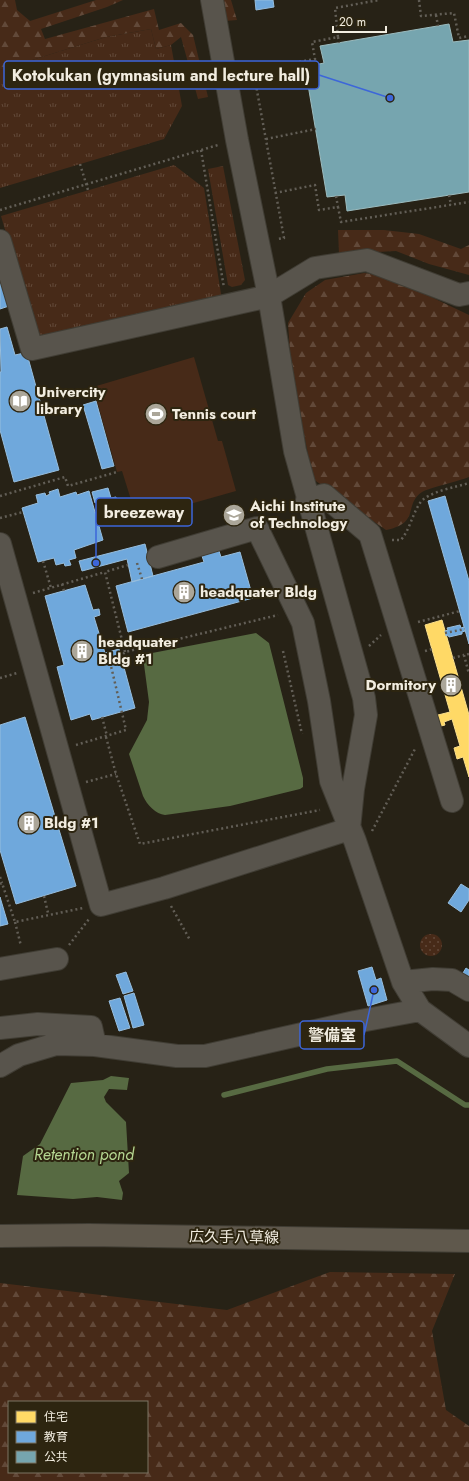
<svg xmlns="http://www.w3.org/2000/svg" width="469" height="1481" font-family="Jost,'Noto Sans JP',sans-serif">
	<defs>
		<pattern id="grass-tufts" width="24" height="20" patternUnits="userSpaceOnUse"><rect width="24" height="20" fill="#472a18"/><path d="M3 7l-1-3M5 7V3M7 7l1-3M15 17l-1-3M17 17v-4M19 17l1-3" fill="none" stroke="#624939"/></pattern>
		<pattern id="forest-firs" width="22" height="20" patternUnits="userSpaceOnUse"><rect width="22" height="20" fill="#472a18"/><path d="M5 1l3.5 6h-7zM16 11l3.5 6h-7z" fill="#624939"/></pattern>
		<pattern id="garden-dots" width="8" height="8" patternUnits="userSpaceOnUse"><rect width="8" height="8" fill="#472a18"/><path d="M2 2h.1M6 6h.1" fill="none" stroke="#624939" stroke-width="1.8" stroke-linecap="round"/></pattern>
	</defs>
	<rect width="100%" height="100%" fill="#272216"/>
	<path fill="url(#grass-tufts)" d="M 151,29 L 156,49 L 171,45 L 182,106 L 164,139 L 0,188 L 0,70 L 106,37 Z
		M 174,165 L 204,188 L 222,300 L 38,342 L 1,216 Z
		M 223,166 L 245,280 L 241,285 L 232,287 L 228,285 L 208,169 Z"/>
	<path fill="url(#forest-firs)" fill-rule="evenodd" d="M 0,0 L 15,0 L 17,10 L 30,21 L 96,0 L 123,0 L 107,7 L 41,29 L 45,39 L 154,9 L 159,30 L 181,23 L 193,35 L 208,97 L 198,99 L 181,37 L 171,45 L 156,49 L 151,29 L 106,37 L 0,70 Z
		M 221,0 L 231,0 L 237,20 L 225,21 Z
		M 338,230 L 384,230 L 419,234 L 461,249 L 469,245 L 469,275 L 429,264 L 396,251 L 339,254 Z
		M 364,273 L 387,276 L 469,315 L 469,477 C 459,481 429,488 422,492 C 403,505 421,523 386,530 L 313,479 L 291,369 L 288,323 L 306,293 L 325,280 Z
		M 330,1272 L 455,1274 L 432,1331 L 446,1410 L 469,1426 L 469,1481 L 0,1481 L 0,1283 L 227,1310 ZM 9,1402 L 147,1402 L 147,1472 L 9,1472 Z"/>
	<path fill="url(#garden-dots)" d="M420 945a11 11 0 1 1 22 0a11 11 0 1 1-22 0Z"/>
	<path fill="#472a18" d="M 194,357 L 218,441 L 222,441 L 236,491 L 137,519 L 122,471 L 117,472 L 93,387 Z"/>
	<path fill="#576a42" d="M 256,633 L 269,643 L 303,778 L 303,787 L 300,789 L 230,806 L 165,815 C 156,814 147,805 143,796 L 129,754 L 147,720 L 149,702 L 143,657 L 147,654 Z
		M 111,1076 L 129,1078 L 127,1090 L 109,1089 L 104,1097 L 106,1102 L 126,1122 L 129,1173 L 119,1181 L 123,1193 L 122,1200 L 97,1197 L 73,1199 L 17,1195 L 23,1156 L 40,1144 L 71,1083 L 103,1080 Z"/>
	<path fill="#ffd966" stroke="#fbdf8b" d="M 442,620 L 469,715 L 469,777 L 463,757 L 457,759 L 454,748 L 460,746 L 452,719 L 444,722 L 445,725 L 437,727 L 434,716 L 450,712 L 425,625 Z"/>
	<path fill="#6fa8dc" stroke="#96bddd" d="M 255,0 L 273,0 L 274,7 L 256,10 Z
		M 0,276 L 9,306 L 0,309 Z
		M 7,327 L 15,355 L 24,353 L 27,354 L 59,470 L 14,482 L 0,430 L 0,372 L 1,372 L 0,329 Z
		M 96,401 L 114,466 L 102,469 L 83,405 Z
		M 108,488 L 111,498 L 116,497 L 119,510 L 114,511 L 116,518 L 102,521 L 97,502 L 95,503 L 92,492 Z
		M 58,489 L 60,497 L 76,492 L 77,495 L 89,491 L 103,540 L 74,550 L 76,558 L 69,560 L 71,565 L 65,566 L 64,563 L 56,565 L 54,558 L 38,562 L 22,508 L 38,503 L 36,495 L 45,493 L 46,496 L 50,494 L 49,492 Z
		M 445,496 L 469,581 L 469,644 L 428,501 Z
		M 145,544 L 153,576 L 132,582 L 127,559 L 82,571 L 79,561 Z
		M 219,551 L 221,557 L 240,552 L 253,598 L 128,632 L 116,586 L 204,562 L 202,556 Z
		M 85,585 L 93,610 L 99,609 L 100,615 L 94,617 L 105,653 L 119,649 L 135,708 L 92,720 L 90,714 L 71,720 L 57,667 L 64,665 L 45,596 Z
		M 460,625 L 461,628 L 464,627 L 465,629 L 465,631 L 462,632 L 462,634 L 449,637 L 448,635 L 446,636 L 445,631 L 448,630 L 447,628 Z
		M 25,717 L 76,886 L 16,904 L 0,850 L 0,725 Z
		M 461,884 L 469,889 L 469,900 L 461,912 L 448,903 Z
		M 0,897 L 8,924 L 0,926 Z
		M 372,967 L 376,980 L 381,978 L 387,1000 L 368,1006 L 358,971 Z
		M 466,968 L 469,970 L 469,977 L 463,973 Z
		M 126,972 L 133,991 L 123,994 L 116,975 Z
		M 134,993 L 144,1025 L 133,1028 L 124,996 Z
		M 120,998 L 130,1028 L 119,1031 L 109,1001 Z"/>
	<path fill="#76a5af" stroke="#9bbbbe" d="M 449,24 L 453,42 L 469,40 L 469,192 L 347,211 L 345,195 L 327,197 L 305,67 L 324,63 L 320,46 Z"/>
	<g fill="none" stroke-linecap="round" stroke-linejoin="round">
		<path stroke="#576a42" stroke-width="5.5" d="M 224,1095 L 327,1069 L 397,1061 L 465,1105 L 469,1105"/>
		<g stroke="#403d34" stroke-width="24">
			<path id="minor" d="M 212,0 L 237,140 L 269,296 L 295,451 L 364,698 L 366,715 L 353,789 L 349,829
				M 0,241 L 32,349 L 269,296 L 315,268 L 367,260 L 459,295 L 469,293
				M 307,500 L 324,495 L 370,534 L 452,801
				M 0,544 L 101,905 L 164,888 L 349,829
				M 158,557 L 257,528 L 303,623 L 319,701 L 331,781 L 355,841 L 403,982 L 420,1010 L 469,1046
				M 0,969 L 57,959
				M 403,982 L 433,979 L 452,980 L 469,990
				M 0,1028 L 38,1024 L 91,1027 L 95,1045
				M 0,1066 L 19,1055 L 56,1044 L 95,1045 L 177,1056 L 205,1056 L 355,1022 L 420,1010"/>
		</g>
		<g stroke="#403d34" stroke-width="24">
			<path id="major" d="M 0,1236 L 89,1235 L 469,1241"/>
		</g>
		<path stroke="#625e56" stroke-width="2.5" stroke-dasharray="2 3" stroke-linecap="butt" d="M 419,0 L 421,16 L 454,13 L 459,38 L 469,36
			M 436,15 L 438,26
			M 338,37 L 339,43
			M 253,69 L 284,238 L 278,239
			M 245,71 L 315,59 L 312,42 L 338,37 L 335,8 L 379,0
			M 266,139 L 316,129
			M 201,150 L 224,288
			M 80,164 L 88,190
			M 275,193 L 315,185 L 319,210 L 338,207 L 341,222 L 469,202
			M 449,195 L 451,205
			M 336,196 L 338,207
			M 0,210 L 218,145
			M 0,496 L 65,477 L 68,486 L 117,472
			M 0,518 L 23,512
			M 392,540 L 401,540 C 410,529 412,515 420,503 C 427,492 456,487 469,483
			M 43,561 L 51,588
			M 137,563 L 142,579
			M 62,584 L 64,591
			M 33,593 L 105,572
			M 418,622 L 460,611
			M 445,633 L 465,629
			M 369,646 L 381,635
			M 283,651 L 302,734
			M 425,651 L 432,649
			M 125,652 L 105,572 L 128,565
			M 469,654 L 464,655 L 469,674
			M 453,658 L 464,655
			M 0,678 L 17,673
			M 102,717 L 107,736
			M 106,737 L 116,774 L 140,844 L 320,810
			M 76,745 L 126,730 L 111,666 L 125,652 L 278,615
			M 86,782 L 116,774
			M 372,831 L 415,749
			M 0,877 L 2,883
			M 0,884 L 2,883 L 15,922 L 83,908
			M 44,896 L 48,913
			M 171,906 L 190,940
			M 15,922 L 21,946
			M 69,945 L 89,919"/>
		<use href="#minor" stroke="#58544c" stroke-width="22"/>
		<use href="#major" stroke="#5f584c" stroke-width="22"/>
	</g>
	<defs>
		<g id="library-disc" transform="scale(1.15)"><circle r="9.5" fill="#aba699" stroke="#2d2510"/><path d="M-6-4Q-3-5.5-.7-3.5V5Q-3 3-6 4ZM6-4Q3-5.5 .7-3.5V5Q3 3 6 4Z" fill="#fff"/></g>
		<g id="stadium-disc" transform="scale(1.15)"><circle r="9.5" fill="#aba699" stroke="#2d2510"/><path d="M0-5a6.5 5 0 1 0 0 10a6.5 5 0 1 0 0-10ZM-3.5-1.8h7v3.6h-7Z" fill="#fff"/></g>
		<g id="university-disc" transform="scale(1.15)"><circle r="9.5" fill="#aba699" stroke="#2d2510"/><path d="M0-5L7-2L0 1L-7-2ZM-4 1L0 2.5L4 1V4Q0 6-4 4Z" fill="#fff"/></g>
		<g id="building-disc" transform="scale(1.15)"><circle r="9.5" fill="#aba699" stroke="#2d2510"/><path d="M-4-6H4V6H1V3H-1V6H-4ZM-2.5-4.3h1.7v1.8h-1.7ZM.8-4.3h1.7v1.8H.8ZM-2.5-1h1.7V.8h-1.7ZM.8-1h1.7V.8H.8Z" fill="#fff"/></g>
	</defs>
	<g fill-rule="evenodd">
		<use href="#library-disc" x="20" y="401"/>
		<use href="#stadium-disc" x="156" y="414"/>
		<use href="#university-disc" x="234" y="515"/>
		<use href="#building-disc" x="184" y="592"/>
		<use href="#building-disc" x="82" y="651"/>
		<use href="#building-disc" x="451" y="685"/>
		<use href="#building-disc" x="29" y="823"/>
	</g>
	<g text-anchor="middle" stroke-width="4" stroke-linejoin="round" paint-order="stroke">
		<g font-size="15" font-weight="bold" fill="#f2ede0" stroke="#2d2510" text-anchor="start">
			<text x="36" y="397">Univercity<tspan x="36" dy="17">library</tspan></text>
			<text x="172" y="419">Tennis court</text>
			<text x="250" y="511">Aichi Institute<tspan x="250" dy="17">of Technology</tspan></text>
			<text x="200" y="597">headquater Bldg</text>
			<text x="98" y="647">headquater<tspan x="98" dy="17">Bldg #1</tspan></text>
			<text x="436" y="690" text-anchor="end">Dormitory</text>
			<text x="44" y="828">Bldg #1</text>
		</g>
		<g font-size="15" fill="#f2ede0" stroke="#2d2510">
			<text transform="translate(234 1237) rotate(1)" y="5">広久手八草線</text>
		</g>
		<g font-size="16" font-style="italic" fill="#b4d691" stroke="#2d2510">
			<text x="84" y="1160">Retention pond</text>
		</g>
	</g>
	<path fill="none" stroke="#3d66d9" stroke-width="1.5" d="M390 98L319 75M96 563L96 512M374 990L364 1035"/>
	<g fill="#3d66d9" stroke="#2d2510" stroke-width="1.5">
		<circle cx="390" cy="98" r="4"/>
		<circle cx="96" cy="563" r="4"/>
		<circle cx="374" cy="990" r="4"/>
	</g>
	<g fill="#2d2510" stroke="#3d66d9" stroke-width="1.5">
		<rect x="4" y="61" width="315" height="28" rx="4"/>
		<rect x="96" y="498" width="96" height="28" rx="4"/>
		<rect x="300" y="1021" width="64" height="28" rx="4"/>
	</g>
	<g font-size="16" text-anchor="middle" font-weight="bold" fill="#f2ede0">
		<text x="161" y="81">Kotokukan (gymnasium and lecture hall)</text>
		<text x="144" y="518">breezeway</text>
		<text x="332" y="1041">警備室</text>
	</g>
	<rect x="8" y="1401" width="140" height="72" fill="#2d2510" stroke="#7c7563"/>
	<rect x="16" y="1411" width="20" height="12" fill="#ffd966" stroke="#7c7563"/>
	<text x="44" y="1421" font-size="12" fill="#f2ede0">住宅</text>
	<rect x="16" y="1431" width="20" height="12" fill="#6fa8dc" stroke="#7c7563"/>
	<text x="44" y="1441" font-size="12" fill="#f2ede0">教育</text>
	<rect x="16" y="1451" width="20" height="12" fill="#76a5af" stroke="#7c7563"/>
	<text x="44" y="1461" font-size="12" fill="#f2ede0">公共</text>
	<path d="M333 26v6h53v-6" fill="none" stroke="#f2ede0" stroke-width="2"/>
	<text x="339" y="26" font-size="12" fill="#f2ede0" stroke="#2d2510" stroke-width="3" paint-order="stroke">20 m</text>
</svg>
